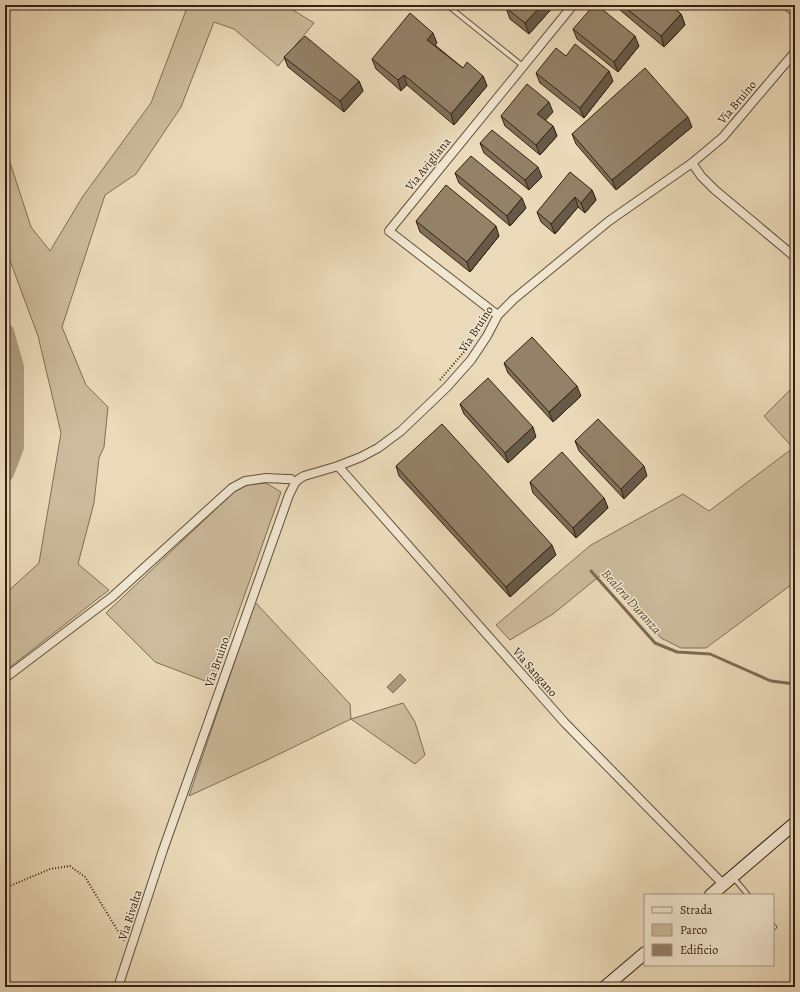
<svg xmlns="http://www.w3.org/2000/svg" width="800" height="992" font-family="Alegreya,serif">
	<rect width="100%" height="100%" fill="#ebdab9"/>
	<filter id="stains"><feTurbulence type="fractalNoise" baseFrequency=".005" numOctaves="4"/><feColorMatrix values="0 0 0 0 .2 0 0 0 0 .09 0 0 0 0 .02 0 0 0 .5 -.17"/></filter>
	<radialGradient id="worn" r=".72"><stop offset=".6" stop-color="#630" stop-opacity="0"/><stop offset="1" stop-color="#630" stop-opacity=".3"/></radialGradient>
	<path fill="#ccbb9c" stroke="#806e56" d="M 188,5 L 285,5 L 314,23 L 278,66 L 234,29 L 214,22 L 181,107 L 136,174 L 105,195 L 62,327 L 86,385 L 108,407 L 104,447 L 99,458 L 94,503 L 78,564 L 109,590 L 5,671 L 5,594 L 39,563 L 61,433 L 38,336 L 5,247 L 5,147 L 31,227 L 50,251 L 83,196 L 151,103 Z
		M 795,385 L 795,582 L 706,648 L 681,648 L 661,638 L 601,575 L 553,614 L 510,640 L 496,625 L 591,545 L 683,494 L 709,511 L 793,448 L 764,416 Z
		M 266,483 L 281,492 L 213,684 L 155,662 L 106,613 L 234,492 L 246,485 Z
		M 255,602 L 350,704 L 351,719 L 403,703 L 415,722 L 425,755 L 415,764 L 351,719 L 267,760 L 189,796 Z"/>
	<path fill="#ad9b80" stroke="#7d6a53" d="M 400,674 L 406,680 L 393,693 L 387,687 Z"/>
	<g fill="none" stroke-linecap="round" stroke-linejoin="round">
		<path stroke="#7d6a53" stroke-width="3" d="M 591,571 L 655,643 L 677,652 L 710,654 L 771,681 L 795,684"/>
		<path stroke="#ad9b80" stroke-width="18" d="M 5,332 L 15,367 L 15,447 L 5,473"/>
		<g stroke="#624f3a" stroke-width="6">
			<path id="lane" d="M 447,5 L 523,66
				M 733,877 L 748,895
				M 773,926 L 774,927"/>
		</g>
		<g stroke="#624f3a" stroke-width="10">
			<path id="street" d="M 786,5 L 795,12
				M 692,163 L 701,176 L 715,190 L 795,257
				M 498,315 L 491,310 L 389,231 L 573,5
				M 338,466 L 565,723 L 724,885
				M 5,678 L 112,597 L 232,488 L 245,481 L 266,478 L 286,479 L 291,479 L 295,483 L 299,479 L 304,476 L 338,466 L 361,457 L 378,448 L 401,431 L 447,387 L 471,360 L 487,336 L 498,315 L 514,299 L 609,221 L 692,163 L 723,137 L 795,52
				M 118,987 L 163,850 L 289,495 L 295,483"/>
		</g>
		<g stroke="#342110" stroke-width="14">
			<path id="secondary" d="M 711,895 L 795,823
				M 605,987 L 645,953"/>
		</g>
		<path stroke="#342110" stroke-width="2" stroke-dasharray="1 2" stroke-linecap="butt" d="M 440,380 L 468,347
			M 5,888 L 50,869 L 70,866 L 85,877 L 124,941"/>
		<use href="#lane" stroke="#f2e7d2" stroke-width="4"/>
		<use href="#street" stroke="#f2e7d2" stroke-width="8"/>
		<use href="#secondary" stroke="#f2e7d2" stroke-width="12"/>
	</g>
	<path fill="#7e6f59" stroke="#342110" d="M 493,5 L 504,5 L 500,10 Z
		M 555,5 L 529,34 L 510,19 L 506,8 Z
		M 614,5 L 670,5 L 681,14 L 685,25 L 664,47 Z
		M 573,29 L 639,46 L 618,72 L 577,39 Z
		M 437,43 L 435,45 L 463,68 L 483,76 L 487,86 L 454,125 L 407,85 L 401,91 L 376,69 L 372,59 Z
		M 566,56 L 613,81 L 584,118 L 540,83 L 536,73 Z
		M 284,57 L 359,81 L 363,91 L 344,112 L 288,67 Z
		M 553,112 L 545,120 L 553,126 L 557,136 L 540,155 L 505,126 L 501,116 Z
		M 692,127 L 616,190 L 576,144 L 572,134 Z
		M 480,143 L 542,177 L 529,190 L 484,153 Z
		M 455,173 L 526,208 L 510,226 L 459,183 Z
		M 592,190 L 596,200 L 585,213 L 578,207 L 555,234 L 541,222 L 537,212 Z
		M 416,221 L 499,236 L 470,272 L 420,232 Z
		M 504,363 L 581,396 L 553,422 L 508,373 Z
		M 460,404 L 536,437 L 508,463 L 464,414 Z
		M 575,441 L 647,476 L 624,499 L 579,451 Z
		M 396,466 L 556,555 L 510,597 L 399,476 Z
		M 530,482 L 604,498 L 608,508 L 576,538 L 533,493 Z"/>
	<path fill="#675a49" stroke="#342110" d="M 498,5 L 504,5 L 500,10 Z
		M 542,5 L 555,5 L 529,34 L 525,23 Z
		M 681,14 L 685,25 L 664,47 L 661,36 Z
		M 433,33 L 437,43 L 431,50 L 427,40 Z
		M 635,36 L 639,46 L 618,72 L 614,62 Z
		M 609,71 L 613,81 L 584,118 L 580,108 Z
		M 404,75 L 407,85 L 401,91 L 398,80 Z
		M 483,76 L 487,86 L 454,125 L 451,114 Z
		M 359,81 L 363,91 L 344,112 L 340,101 Z
		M 549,102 L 553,112 L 541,125 L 537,114 Z
		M 688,117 L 692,127 L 616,190 L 612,180 Z
		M 553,126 L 557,136 L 540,155 L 536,145 Z
		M 538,167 L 542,177 L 529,190 L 525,180 Z
		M 592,190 L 596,200 L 585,213 L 581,203 Z
		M 575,197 L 578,207 L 555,234 L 551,224 Z
		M 522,198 L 526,208 L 510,226 L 507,216 Z
		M 496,226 L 499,236 L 470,272 L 467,262 Z
		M 577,386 L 581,396 L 553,422 L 549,412 Z
		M 533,427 L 536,437 L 508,463 L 505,453 Z
		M 644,466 L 647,476 L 624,499 L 621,489 Z
		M 604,498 L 608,508 L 576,538 L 573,528 Z
		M 552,545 L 556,555 L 510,597 L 506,587 Z"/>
	<path fill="#938168" stroke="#342110" d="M 509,5 L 542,5 L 525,23 L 506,8 Z
		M 594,5 L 597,5 L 635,36 L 614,62 L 573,29 Z
		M 622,5 L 670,5 L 681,14 L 661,36 Z
		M 410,13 L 433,33 L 427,40 L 463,68 L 467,62 L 483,76 L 451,114 L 404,75 L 398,80 L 372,59 Z
		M 305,36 L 359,81 L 340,101 L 284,57 Z
		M 575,44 L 609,71 L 580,108 L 536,73 L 556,48 L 566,56 Z
		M 645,68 L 688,117 L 612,180 L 572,134 Z
		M 527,84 L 549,102 L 537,114 L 553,126 L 536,145 L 501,116 Z
		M 492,130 L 538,167 L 525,180 L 480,143 Z
		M 471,156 L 522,198 L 507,216 L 455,173 Z
		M 570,172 L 592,190 L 581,203 L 575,197 L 551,224 L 537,212 Z
		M 446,185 L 496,226 L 467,262 L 416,221 Z
		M 532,337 L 577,386 L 549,412 L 504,363 Z
		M 488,378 L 533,427 L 505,453 L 460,404 Z
		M 598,419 L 644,466 L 621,489 L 575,441 Z
		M 442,424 L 552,545 L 506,587 L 396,466 Z
		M 562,452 L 604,498 L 573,528 L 530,482 Z"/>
	<g text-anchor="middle" stroke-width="3" stroke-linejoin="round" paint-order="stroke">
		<g font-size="12" fill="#342110" stroke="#f2e7d2">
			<text transform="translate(737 102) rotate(-50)" y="4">Via Bruino</text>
			<text transform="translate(428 164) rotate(-51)" y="4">Via Avigliana</text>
			<text transform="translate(476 329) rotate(-57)" y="4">Via Bruino</text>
			<text transform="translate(217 662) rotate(-71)" y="4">Via Bruino</text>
			<text transform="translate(535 672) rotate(49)" y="4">Via Sangano</text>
			<text transform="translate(130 915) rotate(-72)" y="4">Via Rivalta</text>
		</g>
		<g font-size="13" font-style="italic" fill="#5e4c37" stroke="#f2e7d2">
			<text transform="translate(632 601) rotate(48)" y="5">Bealera Duranza</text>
		</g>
	</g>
	<rect width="800" height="992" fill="none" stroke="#ebdab9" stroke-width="20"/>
	<rect x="6" y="6" width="788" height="980" fill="none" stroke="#342110" stroke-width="2"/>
	<rect x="10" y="10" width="780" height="972" fill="none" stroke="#342110"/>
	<rect x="644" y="894" width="130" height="72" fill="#f2e7d2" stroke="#a69884"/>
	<rect x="652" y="907" width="20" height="6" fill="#f2e7d2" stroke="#a69884"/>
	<text x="680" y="914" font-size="12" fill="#342110">Strada</text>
	<rect x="652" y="924" width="20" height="12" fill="#ccbb9c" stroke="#a69884"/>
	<text x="680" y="934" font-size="12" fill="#342110">Parco</text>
	<rect x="652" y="944" width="20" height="12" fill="#938168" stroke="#a69884"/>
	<text x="680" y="954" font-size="12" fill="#342110">Edificio</text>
	<rect width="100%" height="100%" filter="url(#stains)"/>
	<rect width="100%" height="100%" fill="url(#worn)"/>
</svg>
